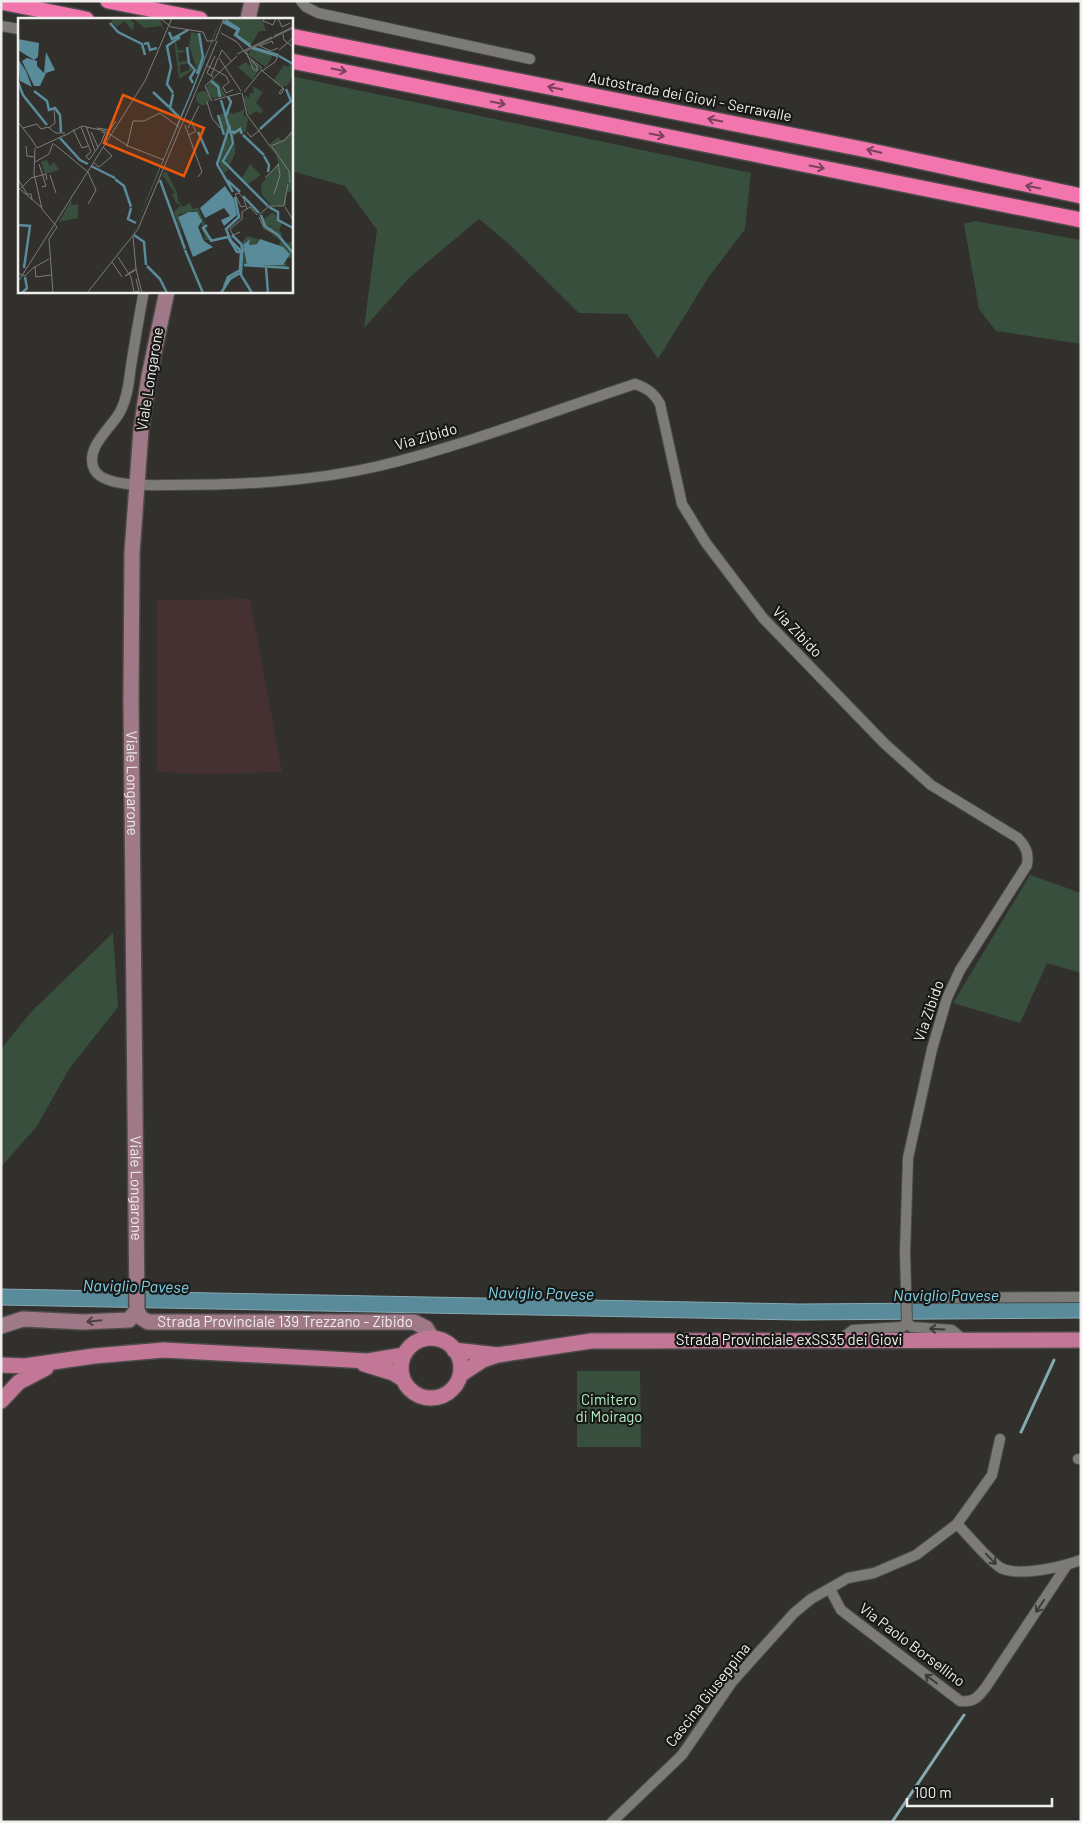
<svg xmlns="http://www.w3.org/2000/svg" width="1082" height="1823" font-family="Barlow,sans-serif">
	<rect width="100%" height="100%" fill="#31302c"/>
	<path fill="#463132" d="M 250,599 L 282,772 L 207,774 L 157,772 L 157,600 Z"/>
	<path fill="#394f3e" d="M 291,76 L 751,173 L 745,229 L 708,278 L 658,359 L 627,314 L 579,313 L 509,244 L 479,219 L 410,277 L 364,328 L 377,230 L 345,186 L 291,171 Z
		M 975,221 L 1081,240 L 1081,344 L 996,331 L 979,309 L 964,224 Z
		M 1030,875 L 1081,893 L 1081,973 L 1047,963 L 1020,1023 L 953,1003 Z
		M 113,933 L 118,1007 L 69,1069 L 37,1126 L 1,1167 L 1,1049 L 31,1012 Z
		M 577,1371 L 640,1371 L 641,1447 L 577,1447 Z"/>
	<path fill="#598b9a" stroke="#86a9b3" d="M 1,1289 L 799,1304 L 1081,1302 L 1081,1318 L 799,1320 L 1,1305 Z"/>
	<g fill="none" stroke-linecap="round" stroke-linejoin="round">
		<path stroke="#86a9b3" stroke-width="3" d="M 1021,1432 L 1054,1360
			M 892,1822 L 964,1715"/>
		<g stroke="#4c4b49" stroke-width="12">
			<path id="street" d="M 301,1 L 306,7 L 318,13 L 530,59
				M 1,26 L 19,29
				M 144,291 C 139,316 135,341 131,366 C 129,380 128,396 121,410 C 113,427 84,447 94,469 C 103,488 152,485 169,485 C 240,485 310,482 379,466 C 466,445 550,412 635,384 C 647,388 654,393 660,404 L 682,504 L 706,543 L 763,618 L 885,744 L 931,785 L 1018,838 C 1026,847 1029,853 1027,865 L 960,970 L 947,998 L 932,1049 L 908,1158 L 905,1253 L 907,1323
				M 907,1298 L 1081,1297
				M 907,1323 L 912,1327 L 952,1330 L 964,1340
				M 839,1340 L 853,1330 L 902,1327 L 907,1323
				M 1078,1459 L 1081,1459
				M 957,1524 C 968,1535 989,1561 1001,1568 C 1019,1577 1062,1567 1081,1560
				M 830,1589 L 841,1610 L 960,1701 C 974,1703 978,1697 986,1687 L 1067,1565
				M 612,1822 L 682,1755 L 732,1682 L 794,1613 L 811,1599 L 848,1578 L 874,1573 L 916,1555 L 957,1524 L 992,1475 L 1000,1439"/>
		</g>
		<g stroke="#4c4b49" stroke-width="18">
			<g id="secondary">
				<path d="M 248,19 L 252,1"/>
				<path id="s1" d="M 167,291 L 149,376 L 141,430 L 132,553 L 131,700 L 137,1310 L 140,1317 L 148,1322 L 414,1322 L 426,1328 L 432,1338"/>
				<path d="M 1,1326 L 23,1319 L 83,1322 L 129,1320 L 137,1310"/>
			</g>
		</g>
		<g stroke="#4c4b49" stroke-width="18">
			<path id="primary" d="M401 1368a30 30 0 1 1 60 0a30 30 0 1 1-60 0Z
				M 454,1350 L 498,1355 L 591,1341 L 1081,1340
				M 364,1364 L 393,1373 L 403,1379
				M 1,1365 L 25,1366 L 94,1356 L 164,1350 L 368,1361 L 404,1355
				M 460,1375 L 483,1360 L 495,1356
				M 1,1401 L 19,1382 L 46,1368"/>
		</g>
		<g stroke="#4c4b49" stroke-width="18">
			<path id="highway" d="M 108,1 L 200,19
				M 1,2 L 86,19
				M 291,36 L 867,150 L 1081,196
				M 291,61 L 1081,220"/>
		</g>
		<use href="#street" stroke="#7c7b77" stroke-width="10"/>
		<use href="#secondary" stroke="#9f7987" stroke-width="15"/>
		<use href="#primary" stroke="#c37797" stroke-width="15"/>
		<use href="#highway" stroke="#f275ad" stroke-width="15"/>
	</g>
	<defs><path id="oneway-shaft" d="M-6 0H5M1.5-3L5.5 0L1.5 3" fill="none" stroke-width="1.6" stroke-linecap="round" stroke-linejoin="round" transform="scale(1.25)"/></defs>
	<g stroke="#7a425a">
		<use href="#oneway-shaft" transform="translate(339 70) rotate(12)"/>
		<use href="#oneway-shaft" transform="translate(555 88) rotate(-169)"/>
		<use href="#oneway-shaft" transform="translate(498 103) rotate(12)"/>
		<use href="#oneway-shaft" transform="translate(715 120) rotate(-169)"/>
		<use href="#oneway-shaft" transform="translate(657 135) rotate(12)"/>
		<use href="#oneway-shaft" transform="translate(874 151) rotate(-167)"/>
		<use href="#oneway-shaft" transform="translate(817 167) rotate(11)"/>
		<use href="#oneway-shaft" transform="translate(1033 187) rotate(-169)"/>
	</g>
	<use stroke="#4e3f43" href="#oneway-shaft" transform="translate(94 1321) rotate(174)"/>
	<g stroke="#3b3b38">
		<use href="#oneway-shaft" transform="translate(937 1329) rotate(-177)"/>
		<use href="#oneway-shaft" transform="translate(991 1559) rotate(46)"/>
		<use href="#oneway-shaft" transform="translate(1040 1606) rotate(124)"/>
		<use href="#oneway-shaft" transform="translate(931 1679) rotate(-143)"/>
	</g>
	<g text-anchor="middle" stroke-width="4.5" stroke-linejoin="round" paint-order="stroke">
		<g font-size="15" fill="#efeeec" stroke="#181816">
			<text transform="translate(690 97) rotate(11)" y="5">Autostrada dei Giovi - Serravalle</text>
			<text transform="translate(150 379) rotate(-81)" y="5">Viale Longarone</text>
			<text transform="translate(426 437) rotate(-16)" y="5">Via Zibido</text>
			<text transform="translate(797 632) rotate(46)" y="5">Via Zibido</text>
			<text dy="5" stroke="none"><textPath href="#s1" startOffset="495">Viale Longarone</textPath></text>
			<text transform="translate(929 1011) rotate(-71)" y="5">Via Zibido</text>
			<text dy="5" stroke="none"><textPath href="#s1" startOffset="900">Viale Longarone</textPath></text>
			<text dy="5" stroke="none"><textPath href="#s1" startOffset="1176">Strada Provinciale 139 Trezzano - Zibido</textPath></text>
			<text x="789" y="1345">Strada Provinciale exSS35 dei Giovi</text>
			<text transform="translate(912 1645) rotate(37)" y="5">Via Paolo Borsellino</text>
			<text transform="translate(708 1695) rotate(-52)" y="5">Cascina Giuseppina</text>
		</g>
		<g font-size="15" fill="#b2efc1" stroke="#181816">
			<text x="609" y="1405">Cimitero<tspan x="609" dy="17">di Moirago</tspan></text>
		</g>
		<g font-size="16" font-style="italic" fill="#80d4ec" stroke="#181816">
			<text transform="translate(136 1286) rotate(1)" y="6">Naviglio Pavese</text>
			<text transform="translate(541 1293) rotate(1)" y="6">Naviglio Pavese</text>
			<text x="946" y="1301">Naviglio Pavese</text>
		</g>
	</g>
	<g transform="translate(18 18)">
		<rect width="275" height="275" fill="#31302c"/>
		<path d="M 96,0 L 111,0 L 116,5 L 115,13 L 106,3 L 99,9 L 93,4 ZM 114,0 L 142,0 L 146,13 L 143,8 L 126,10 ZM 206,0 L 238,0 L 245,3 L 248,13 L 241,13 L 232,29 L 216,17 L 219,12 L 205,4 ZM 173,14 L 180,16 L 184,38 L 179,51 L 171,28 ZM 160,20 L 163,22 L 158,23 L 160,32 L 170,33 L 160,35 L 161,44 L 171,42 L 171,45 L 162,47 L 162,55 L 171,52 L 171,46 L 175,52 L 161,61 L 156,22 ZM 234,30 L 252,35 L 254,39 L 248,49 L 230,37 ZM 233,42 L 242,50 L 234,62 L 220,49 L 228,44 L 234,49 ZM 273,45 L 275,58 L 270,67 L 264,69 L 255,63 L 266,47 L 270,49 ZM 195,61 L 202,67 L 208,78 L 195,80 L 188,70 L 192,64 L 196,67 L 193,71 L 197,68 L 201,76 L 199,68 L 193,63 ZM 234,68 L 245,74 L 238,85 L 245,92 L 242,96 L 238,93 L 231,98 L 226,81 L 227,77 L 231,80 L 232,75 L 236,75 ZM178 80a7 7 0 1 1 14 0a7 7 0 1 1-14 0ZM 227,91 L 225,97 L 230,100 L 228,113 L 216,117 L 216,124 L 212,116 L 205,114 L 201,97 L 210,94 L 216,96 ZM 275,111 L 275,173 L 268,175 L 268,188 L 253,187 L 244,177 L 243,167 L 260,145 L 258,136 L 250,128 L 260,119 L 264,123 ZM 209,117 L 214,123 L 204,141 L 210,152 L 206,155 L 201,144 ZM 217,126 L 217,136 L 211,148 L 206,140 ZM 29,142 L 32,149 L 36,144 L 41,152 L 27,156 L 23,144 ZM 232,146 L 243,157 L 230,166 L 223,161 ZM 148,153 L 159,175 L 160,183 L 165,189 L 172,185 L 175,191 L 180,189 L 193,222 L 187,222 L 182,199 L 175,193 L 160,197 L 164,218 L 156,194 L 163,187 L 158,185 L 154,176 L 157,175 L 144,157 ZM 53,182 L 54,187 L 60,186 L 60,200 L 41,204 ZM 255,194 L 264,206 L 261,212 L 265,217 L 262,219 L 268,226 L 275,223 L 272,231 L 274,240 L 269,240 L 268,249 L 226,249 L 223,226 L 229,218 L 261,227 L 262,222 L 254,217 L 257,213 L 251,210 L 253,207 L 248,209 L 246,201 ZM 242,221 L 271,234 L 267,246 L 228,245 L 225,227 L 232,221 L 231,227 L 239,226 Z" fill="#394f3e" fill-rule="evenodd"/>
		<path d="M 203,0 L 176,70 L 117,210 L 115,215 ZM 0,21 L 21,25 L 20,39 L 16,42 L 0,32 ZM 28,34 L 37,52 L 28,55 L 22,68 L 16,68 L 4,43 L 9,40 L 19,43 L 19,48 L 26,55 ZM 0,41 L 8,53 L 14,69 L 2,63 ZM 207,168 L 216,181 L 219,197 L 206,208 L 203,202 L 212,198 L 206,190 L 187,200 L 182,190 ZM 171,194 L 179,194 L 184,203 L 180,209 L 186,223 L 195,229 L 175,239 L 160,199 ZM 232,221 L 231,227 L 239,226 L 242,221 L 265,229 L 272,236 L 265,247 L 229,247 L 225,227 Z" fill="#598b9a"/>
		<path fill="none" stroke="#598b9a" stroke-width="2.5" d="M 207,2 L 221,11 L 218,17 L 232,27M 205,4 L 220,12 L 217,17 L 233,29M 92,5 L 100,14 L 124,26 L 127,37M 151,14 L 154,21 L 170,12M 126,26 L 130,25 L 132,32 L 139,30M 169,29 L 171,45 L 177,52 L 172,60 L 175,65M 234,30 L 260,38M 236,30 L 260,37M 261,38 L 275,46M 179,56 L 185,39 L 181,15M 193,63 L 200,69 L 202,79M 0,64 L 5,77 L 29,107M 16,73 L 29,83 L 31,92 L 37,90 L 42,97 L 43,114M 135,74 L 151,89M 155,75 L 149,66 L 153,49 L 149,28 L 162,19M 155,76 L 152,90 L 162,100M 203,82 L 211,110 L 199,146 L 215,174M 200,97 L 206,117M 208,98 L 213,84 L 210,79M 211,107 L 215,125 L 205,143 L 250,188M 242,111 L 273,83 L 268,71M 214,113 L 216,115 L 222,111 L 224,116M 180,114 L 190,136M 225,117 L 246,137M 42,120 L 62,142 L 70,146M 246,138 L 251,147 L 250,154M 73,148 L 97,160M 97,161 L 106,168 L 113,189M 142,162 L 167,231M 209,162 L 222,174M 225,178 L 241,195M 217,179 L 221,199 L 208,211 L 213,223 L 224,234 L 223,257 L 234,275M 251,189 L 260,194 L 260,202 L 275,210M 113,190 L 110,201 L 118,205M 243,197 L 247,208 L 260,217 L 275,235M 0,207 L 12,208 L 6,250M 189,207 L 185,210 L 193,222M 116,217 L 126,224 L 128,247M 214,217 L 223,226 L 225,234M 192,223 L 210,219 L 219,234 L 223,234 L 222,252 L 210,259 L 206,269M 167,232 L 185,275M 226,247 L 271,250M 129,248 L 142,261 L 149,275M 248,250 L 250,275M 4,275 L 9,270 L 7,259M 203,275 L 212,261 L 222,255"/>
		<path fill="none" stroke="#7d7c79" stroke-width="1" d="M 142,0 L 153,9 L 185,14 L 189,23 L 196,23M 247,0 L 245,3 L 255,7 L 258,0M 260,0 L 264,9 L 272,5M 203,15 L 219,24 L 229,37M 265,16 L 266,22 L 275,29M 256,18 L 275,9M 197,23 L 206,0M 241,28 L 254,23 L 255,26M 242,28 L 253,33 L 260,30M 261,32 L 275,20M 219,36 L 254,19M 229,38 L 244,50M 201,39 L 204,32 L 213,43M 201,40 L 223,73M 233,42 L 239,48 L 239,53 L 235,51 L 228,33 L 275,10M 188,47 L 208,58 L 211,64 L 205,69 L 208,75 L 215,72M 242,51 L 265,70M 244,53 L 257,44 L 261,36M 193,58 L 200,40M 195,59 L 189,55 L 197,38M 265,70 L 266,71 L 263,76 L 261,75 ZM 226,74 L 243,53M 224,75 L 229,97 L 252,128M 196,82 L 223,75M 194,83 L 187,68 L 219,38M 189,84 L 194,100 L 202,110M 0,104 L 15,123M 167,107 L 184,154 L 180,159M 68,108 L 77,133M 159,108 L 166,91M 63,109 L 73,134M 5,110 L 19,106 L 23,111 L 30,109 L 38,115 L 47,115M 31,110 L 37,105 L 36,91M 79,110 L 92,112 L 98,103M 170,110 L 181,88M 55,111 L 64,130 L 70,128M 73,114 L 80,129M 229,114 L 233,119 L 242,112M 171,117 L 178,113 L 174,106M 46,118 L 64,108 L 87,113 L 110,128 L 146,142M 14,122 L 19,130 L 47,117M 36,126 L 70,154 L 78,172 L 70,186M 8,128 L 9,138 L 17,139M 253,128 L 267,122 L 275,113M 109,129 L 115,103 L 126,103 L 142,95 L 161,109M 254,129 L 271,153 L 272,165M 17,130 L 16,156 L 24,191 L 39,209 L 31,221 L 35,275M 73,134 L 68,138 L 71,142 L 83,125 L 87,115 L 84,114M 17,144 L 31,136 L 35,125M 76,145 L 81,149 L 94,138 L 85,129M 21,146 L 28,168 L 24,169M 32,157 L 38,175M 247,160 L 261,146M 0,161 L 9,176 L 13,176 L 14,182M 3,172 L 23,189M 0,173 L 13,160 L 28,156 L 29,162M 256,176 L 262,157 L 260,146M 266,187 L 270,166M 227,188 L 223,189 L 217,176 L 221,175 L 226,181 L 229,191M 267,189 L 275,202M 241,197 L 251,188 L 266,188M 241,199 L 246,210 L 255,215M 222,214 L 215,217 L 212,211 L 224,201 L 224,194 L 232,189 L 239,197M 115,218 L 118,251 L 124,275M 100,239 L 113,259 L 116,274 L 121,273 L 118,261M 94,244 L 104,259M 17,249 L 18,259 L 33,257M 117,251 L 107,258 L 118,252M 0,255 L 7,258 L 15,250 L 31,241M 0,264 L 127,63 L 154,0M 69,275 L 120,211 L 199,23"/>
		<path fill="#e8590c" fill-opacity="0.15" stroke="#e8590c" stroke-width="2.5" d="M 105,77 L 186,110 L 166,158 L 86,125 Z"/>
		<rect width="275" height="275" fill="none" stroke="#efeeec" stroke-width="2.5"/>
	</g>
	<rect width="1082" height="1823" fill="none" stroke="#efeeec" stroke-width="5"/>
	<path d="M907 1798v8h145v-8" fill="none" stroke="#efeeec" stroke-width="2.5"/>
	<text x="914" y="1798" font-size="15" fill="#efeeec" stroke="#181816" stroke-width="4" paint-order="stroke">100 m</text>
</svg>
